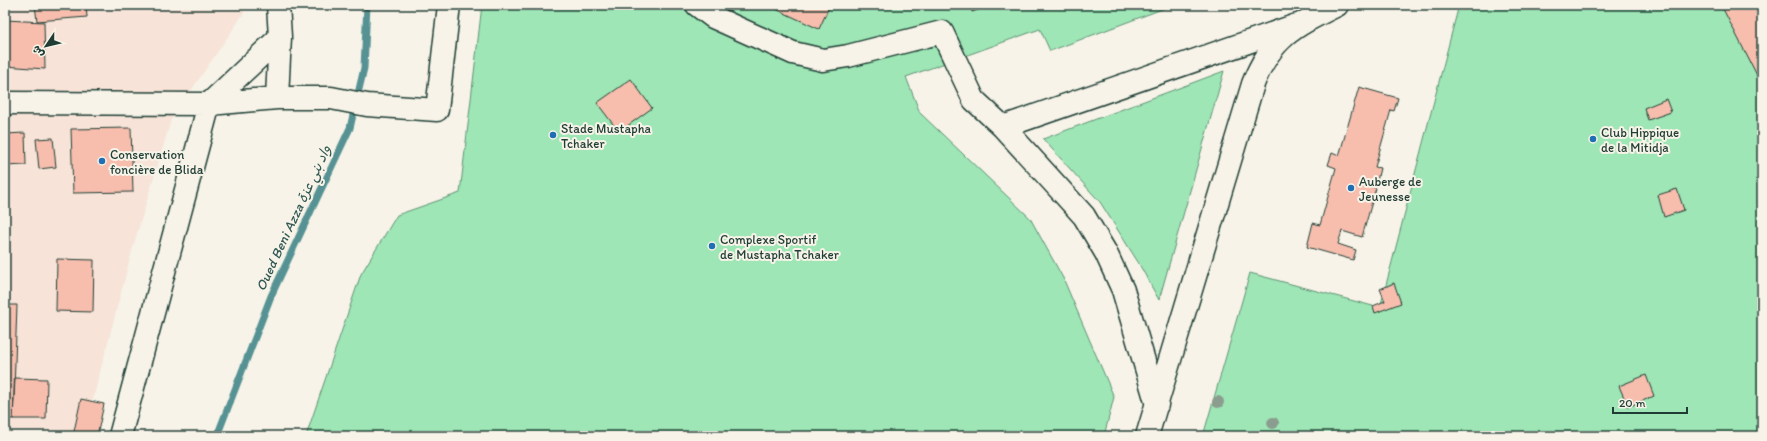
<svg xmlns="http://www.w3.org/2000/svg" width="1767" height="441" font-family="Itim,'Playpen Sans Arabic',sans-serif">
	<rect width="100%" height="100%" fill="#f7f3e8"/>
	<filter id="ink" filterUnits="userSpaceOnUse"><feTurbulence type="fractalNoise" baseFrequency=".025" numOctaves="2"/><feDisplacementMap in="SourceGraphic" scale="8" xChannelSelector="R" yChannelSelector="G"/><feConvolveMatrix kernelMatrix="1 2 1 2 8 2 1 2 1" color-interpolation-filters="sRGB"/></filter>
	<g filter="url(#ink)">
		<path fill="#f7e3d7" d="M 5,5 L 244,5 L 244,13 L 171,120 L 133,247 L 84,433 L 5,430 Z"/>
		<path fill="#9ee6b5" stroke="#5e9274" d="M 482,5 L 1173,5 L 1050,51 L 1040,29 L 906,77 L 920,113 L 1030,218 L 1063,278 L 1114,397 L 1104,436 L 306,436 L 361,274 L 397,215 L 460,193 Z
			M 1459,5 L 1762,5 L 1762,436 L 1203,436 L 1250,273 L 1380,308 Z
			M 1224,71 L 1159,300 L 1138,262 L 1100,202 L 1043,139 Z"/>
		<g fill="none" stroke-linecap="round" stroke-linejoin="round">
			<path stroke="#569293" stroke-width="7" d="M 217,436 L 271,296 L 350,128 L 364,68 L 367,5"/>
		</g>
		<path fill="#f7beae" stroke="#1f3d34" d="M 35,5 L 86,5 L 87,17 L 37,21 Z
			M 767,5 L 830,5 L 819,29 Z
			M 970,5 L 992,5 L 972,12 Z
			M 1721,5 L 1762,5 L 1762,85 Z
			M 5,20 L 44,22 L 45,69 L 5,66 Z
			M 631,79 L 652,108 L 619,132 L 597,103 Z
			M 1359,87 L 1398,98 L 1394,111 L 1391,110 L 1375,167 L 1380,168 L 1377,181 L 1371,180 L 1370,186 L 1376,188 L 1362,237 L 1342,231 L 1338,244 L 1356,250 L 1353,260 L 1307,247 L 1313,223 L 1320,225 L 1336,168 L 1328,165 L 1332,153 L 1339,156 Z
			M 1666,99 L 1671,112 L 1648,120 L 1644,108 Z
			M 131,128 L 133,192 L 73,193 L 71,129 Z
			M 25,133 L 26,165 L 5,166 L 5,134 Z
			M 53,138 L 56,167 L 39,169 L 36,139 Z
			M 1677,189 L 1684,210 L 1664,217 L 1658,195 Z
			M 57,259 L 94,260 L 93,312 L 56,311 Z
			M 1394,283 L 1401,303 L 1375,313 L 1373,306 L 1385,301 L 1380,289 Z
			M 5,305 L 17,305 L 13,419 L 5,419 Z
			M 1646,375 L 1654,396 L 1628,407 L 1619,386 Z
			M 15,378 L 47,379 L 46,419 L 13,419 Z
			M 81,399 L 104,404 L 97,436 L 73,436 Z"/>
		<g fill="none" stroke-linecap="round" stroke-linejoin="round">
			<g stroke="#1f3d34" stroke-width="25">
				<path id="minor" d="M 697,5 L 713,17 L 793,53 L 823,60 L 848,56 L 942,32 L 974,100 L 1003,127
					M 277,98 L 280,37 L 278,5
					M 5,103 L 209,104 L 277,98 L 331,98 L 367,105 L 437,110 L 449,5
					M 1157,405 L 1123,290 L 1106,253 L 1084,216 L 1003,127 L 1297,25
					M 120,436 L 209,104 L 280,37
					M 1147,436 L 1253,84 C 1271,37 1295,26 1337,5"/>
			</g>
			<use href="#minor" stroke="#f7f3e8" stroke-width="22"/>
		</g>
		<g fill="#8b9d8f">
			<circle cx="1218" cy="402" r="6"/>
			<circle cx="1273" cy="423" r="6"/>
		</g>
	</g>
	<g fill="#1f6fb2" stroke="#f7f3e8" stroke-width="1.5">
		<circle cx="553" cy="135" r="4"/>
		<circle cx="1593" cy="139" r="4"/>
		<circle cx="102" cy="161" r="4"/>
		<circle cx="1351" cy="188" r="4"/>
		<circle cx="712" cy="246" r="4"/>
	</g>
	<g text-anchor="middle" stroke-width="4" stroke-linejoin="round" paint-order="stroke">
		<g font-size="13" fill="#1f3d34" stroke="#f7f3e8" text-anchor="start">
			<text x="561" y="133">Stade Mustapha<tspan x="561" dy="15">Tchaker</tspan></text>
			<text x="1601" y="137">Club Hippique<tspan x="1601" dy="15">de la Mitidja</tspan></text>
			<text x="110" y="159">Conservation<tspan x="110" dy="15">foncière de Blida</tspan></text>
			<text x="1359" y="186">Auberge de<tspan x="1359" dy="15">Jeunesse</tspan></text>
			<text x="720" y="244">Complexe Sportif<tspan x="720" dy="15">de Mustapha Tchaker</tspan></text>
		</g>
		<g font-size="14" font-style="italic" fill="#315954" stroke="#f7f3e8">
			<text transform="translate(293 218) rotate(-65)" y="5">Oued Beni Azza واد بني عزة</text>
		</g>
	</g>
	<rect width="1767" height="441" fill="none" stroke="#f7f3e8" stroke-width="20"/>
	<rect x="10" y="10" width="1747" height="421" fill="none" stroke="#1f3d34" stroke-width="1.5" filter="url(#ink)"/>
	<g transform="translate(46 46) rotate(235)" stroke="#f7f3e8" stroke-width="3" paint-order="stroke">
	<path d="M0-3L7 15L0 10L-7 15Z" fill="#1f3d34"/>
	<text y="-6" font-size="11" font-weight="bold" text-anchor="middle" fill="#1f3d34">ش</text>
	</g>
	<path d="M1613 407v6h74v-6" fill="none" stroke="#1f3d34" stroke-width="2"/>
	<text x="1619" y="407" font-size="12" fill="#1f3d34" stroke="#f7f3e8" stroke-width="3" paint-order="stroke">20 m</text>
</svg>
